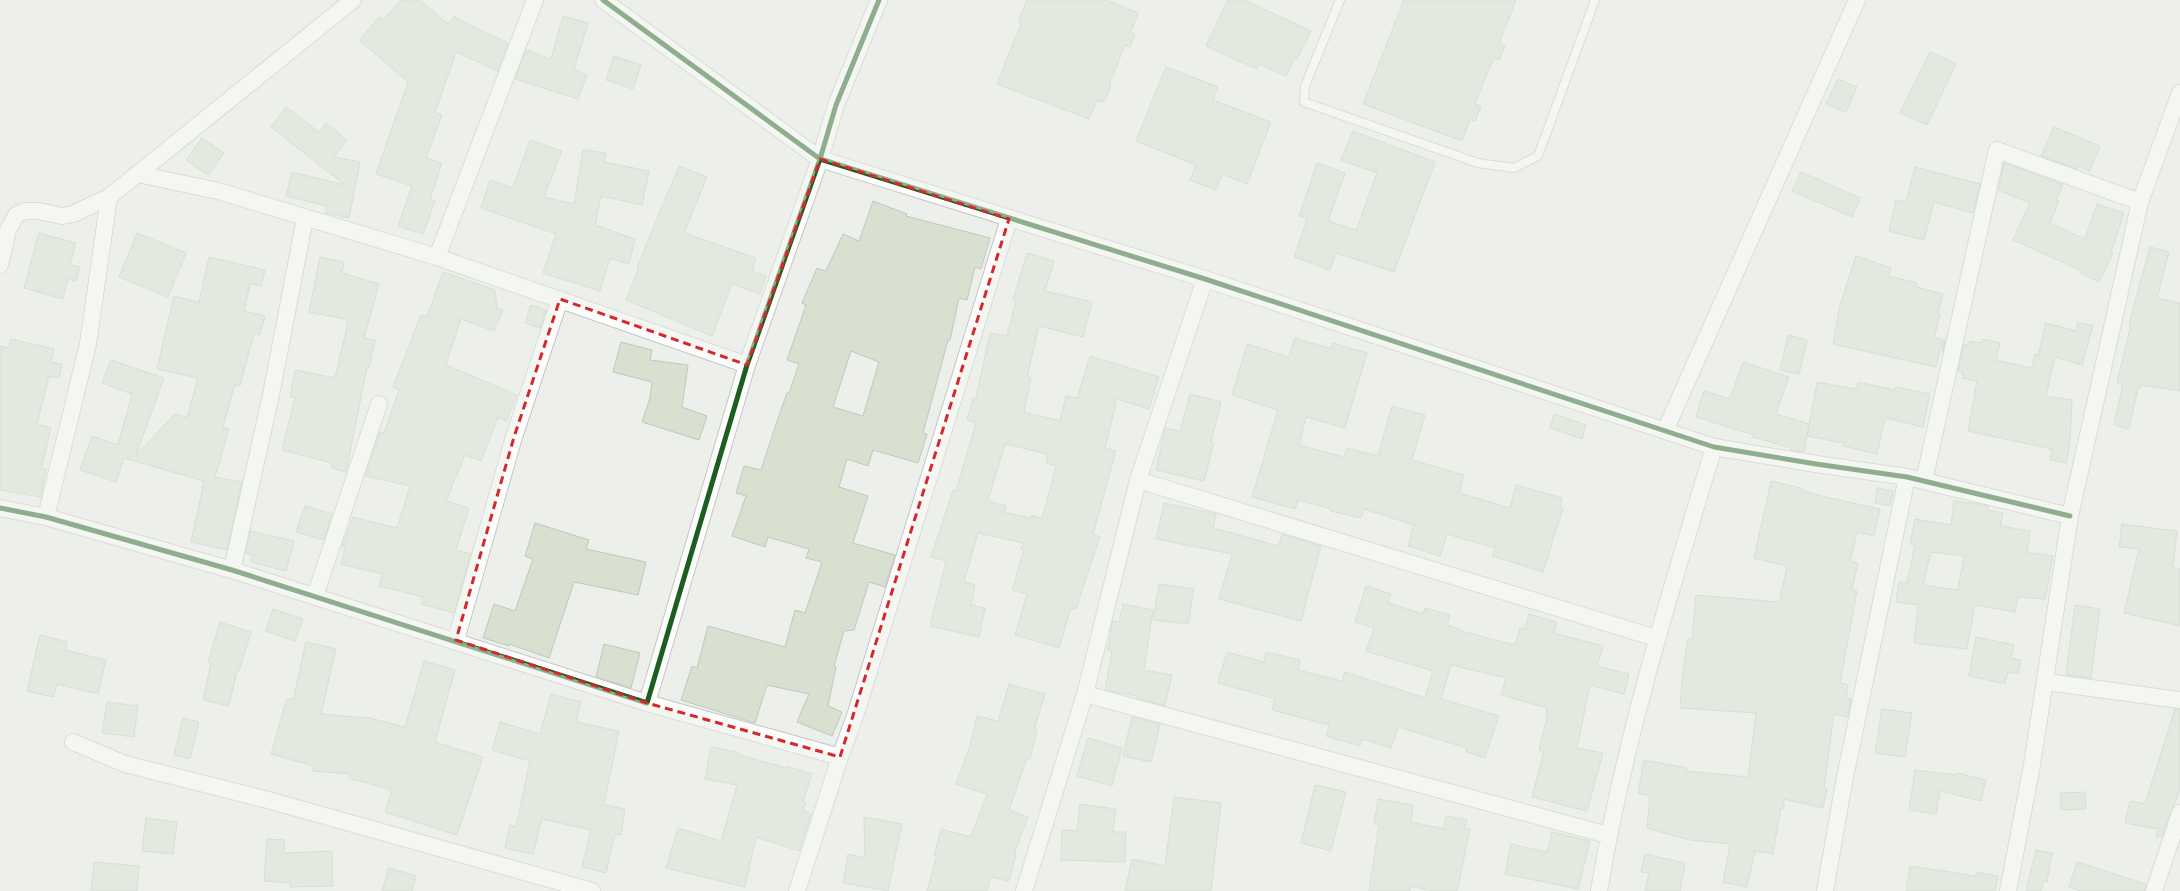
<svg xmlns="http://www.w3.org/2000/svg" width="2180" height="891" font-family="'IBM Plex Serif',serif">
	<rect width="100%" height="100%" fill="#edf0ea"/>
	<path fill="#d8e0d0" stroke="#c3c6c1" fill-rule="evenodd" d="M 401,0 L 420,0 L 448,24 L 455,16 L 459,20 L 508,43 L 498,71 L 456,52 L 435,113 L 442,115 L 426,158 L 442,163 L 430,199 L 435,201 L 423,234 L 398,226 L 412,186 L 376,174 L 408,82 L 359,40 L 380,17 L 383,20 Z
		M 1027,0 L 1106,0 L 1138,13 L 1130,33 L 1135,34 L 1130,47 L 1125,45 L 1109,85 L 1111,85 L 1104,102 L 1097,100 L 1089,119 L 997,84 L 1021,23 L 1018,22 Z
		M 1228,0 L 1244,0 L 1311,31 L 1297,59 L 1295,58 L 1286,76 L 1260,64 L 1257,69 L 1206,46 Z
		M 1404,0 L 1516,0 L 1499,43 L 1505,46 L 1499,60 L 1494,58 L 1488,71 L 1475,104 L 1481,106 L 1475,121 L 1470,119 L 1462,141 L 1363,104 Z
		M 563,16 L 588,23 L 574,70 L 587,75 L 578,99 L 515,79 L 526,50 L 551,59 Z
		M 1930,52 L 1956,64 L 1927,125 L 1900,113 Z
		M 614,56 L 641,65 L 633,89 L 606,80 Z
		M 1166,67 L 1218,87 L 1213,100 L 1271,122 L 1247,184 L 1222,174 L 1216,190 L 1190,180 L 1196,165 L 1136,141 Z
		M 1838,79 L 1857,87 L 1846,112 L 1826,104 Z
		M 286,107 L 319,132 L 326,123 L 347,140 L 334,157 L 360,162 L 349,218 L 325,213 L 327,206 L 286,196 L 292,172 L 345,185 L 271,127 Z
		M 2054,127 L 2100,146 L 2090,171 L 2077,166 L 2076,169 L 2041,156 Z
		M 1353,131 L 1435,162 L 1394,272 L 1336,253 L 1330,270 L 1294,257 L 1307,219 L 1299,216 L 1317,163 L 1345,173 L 1328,221 L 1356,230 L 1357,228 L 1377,173 L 1341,160 Z
		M 202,138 L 224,153 L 208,175 L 186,160 Z
		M 530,140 L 562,151 L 544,197 L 574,204 L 583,150 L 606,153 L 604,162 L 649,171 L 642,205 L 601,196 L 595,225 L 635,239 L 629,264 L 610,258 L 600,291 L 543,273 L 556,234 L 481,208 L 490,180 L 513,188 Z
		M 2004,163 L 2063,184 L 2056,200 L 2059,201 L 2050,223 L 2085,239 L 2097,204 L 2124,213 L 2111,252 L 2113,253 L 2099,282 L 2081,273 L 2082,271 L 2013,240 L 2030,203 L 1998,190 Z
		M 679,166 L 707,177 L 684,233 L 756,258 L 752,271 L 766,276 L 760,294 L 732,284 L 712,336 L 626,300 L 639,268 L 637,267 Z
		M 1915,167 L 1980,184 L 1973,213 L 1934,202 L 1924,240 L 1889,231 L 1896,200 L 1906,202 Z
		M 1801,172 L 1860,198 L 1852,217 L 1792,191 Z
		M 873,201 L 907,214 L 906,216 L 990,238 L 981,269 L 975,267 L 967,300 L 959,298 L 950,340 L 948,340 L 923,433 L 927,434 L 918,463 L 873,450 L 868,466 L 847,459 L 839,487 L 868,496 L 853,543 L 895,555 L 885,587 L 869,582 L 854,630 L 844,631 L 834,666 L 836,667 L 828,706 L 842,712 L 832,736 L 797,722 L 809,694 L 767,685 L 755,723 L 681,700 L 692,666 L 697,668 L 708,626 L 785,647 L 795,610 L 805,613 L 822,562 L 806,558 L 809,549 L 768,537 L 765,547 L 732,536 L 746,496 L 736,493 L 744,466 L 761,470 L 777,421 L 787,393 L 789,393 L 799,364 L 787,360 L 806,305 L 802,303 L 817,268 L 826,271 L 843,234 L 859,241 ZM 851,351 L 879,362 L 863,416 L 833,407 Z
		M 39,233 L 76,243 L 70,265 L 80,267 L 76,281 L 68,279 L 63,299 L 24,288 Z
		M 137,233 L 186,253 L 168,297 L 119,277 Z
		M 2150,247 L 2169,252 L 2157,298 L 2180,303 L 2180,391 L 2141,385 L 2140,388 L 2138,388 L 2129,429 L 2114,425 L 2123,384 L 2117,383 L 2131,324 L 2129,324 Z
		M 1027,253 L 1054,261 L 1045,291 L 1092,302 L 1083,337 L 1039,326 L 1027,377 L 1031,378 L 1024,412 L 1060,421 L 1066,396 L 1077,398 L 1090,356 L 1159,377 L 1149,409 L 1117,399 L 1105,448 L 1116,451 L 1093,534 L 1100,537 L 1076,609 L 1071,608 L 1059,648 L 1015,635 L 1027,594 L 1012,590 L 1024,550 L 1021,549 L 1023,543 L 978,533 L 964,582 L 975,585 L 971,605 L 985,608 L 979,637 L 930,626 L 946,561 L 931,557 L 953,490 L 956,491 L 976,423 L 967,420 L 973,398 L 976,398 L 990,333 L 1007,336 L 1016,301 L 1013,300 ZM 1005,444 L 1048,454 L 1046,463 L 1056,466 L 1042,519 L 1032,515 L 1031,518 L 1004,512 L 1006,506 L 988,501 Z
		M 1856,256 L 1891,268 L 1889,276 L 1917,283 L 1916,287 L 1943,294 L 1938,314 L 1940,315 L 1934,338 L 1945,340 L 1943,352 L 1942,341 L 1936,367 L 1833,344 L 1840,305 Z
		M 209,257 L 265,270 L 261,286 L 250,284 L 244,311 L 265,316 L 260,335 L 254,333 L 240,386 L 235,384 L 223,427 L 229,429 L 215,477 L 242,482 L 227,550 L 191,542 L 204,481 L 124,458 L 116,482 L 80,470 L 92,436 L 118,445 L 132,394 L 102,383 L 111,360 L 164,378 L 136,455 L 175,414 L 187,417 L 198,378 L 157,369 L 174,296 L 199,302 Z
		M 320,257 L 344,262 L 342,273 L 379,284 L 364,338 L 375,340 L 369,368 L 367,367 L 346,472 L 331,468 L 332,463 L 282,450 L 295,398 L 290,397 L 295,370 L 335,378 L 348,322 L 344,319 L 309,312 Z
		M 443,272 L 495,290 L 497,308 L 503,310 L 494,331 L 461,319 L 446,365 L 517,395 L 506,421 L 498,417 L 481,461 L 465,455 L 446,501 L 469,508 L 456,550 L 471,554 L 454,613 L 421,604 L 423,597 L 379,586 L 382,574 L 341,564 L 345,547 L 342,546 L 353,517 L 397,528 L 410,486 L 365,476 L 380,432 L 384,433 L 399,390 L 393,387 L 421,315 L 427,317 Z
		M 531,305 L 546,310 L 540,328 L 525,323 Z
		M 2078,322 L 2093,326 L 2082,365 L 2055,357 L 2046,396 L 2072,400 L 2070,443 L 2066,463 L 2050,460 L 2052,449 L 1968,431 L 1977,381 L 1962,378 L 1963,373 L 1958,371 L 1964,344 L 1969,345 L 1970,341 L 1981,343 L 1982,339 L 2000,343 L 1996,360 L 2032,368 L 2035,354 L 2038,355 L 2046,323 L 2076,331 Z
		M 1788,335 L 1807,340 L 1799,374 L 1780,370 Z
		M 1295,338 L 1331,349 L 1333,343 L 1367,353 L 1345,428 L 1306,417 L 1299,445 L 1344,457 L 1347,448 L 1378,456 L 1392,406 L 1425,415 L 1412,460 L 1464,475 L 1459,493 L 1510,508 L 1516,485 L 1562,498 L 1560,507 L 1563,508 L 1543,572 L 1492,556 L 1495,548 L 1447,534 L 1440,556 L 1408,546 L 1414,525 L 1364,509 L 1361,518 L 1330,511 L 1331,509 L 1298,500 L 1295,509 L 1252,497 L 1278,410 L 1232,395 L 1247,344 L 1289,357 Z
		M 11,339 L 54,349 L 51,362 L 62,364 L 59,378 L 49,376 L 37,424 L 51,428 L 41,469 L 46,469 L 41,497 L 0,490 L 0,346 L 9,348 Z
		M 621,342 L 652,350 L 650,360 L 688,365 L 682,407 L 707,416 L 699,440 L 642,422 L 650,398 L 652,382 L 613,372 Z
		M 1743,362 L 1789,377 L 1776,414 L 1809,424 L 1807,436 L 1817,382 L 1856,389 L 1858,382 L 1895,390 L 1896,387 L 1930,394 L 1923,427 L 1885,418 L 1877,454 L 1843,446 L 1843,443 L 1807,436 L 1804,452 L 1791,450 L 1791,448 L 1753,437 L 1754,435 L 1696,417 L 1704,391 L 1730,399 Z
		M 1190,394 L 1221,402 L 1211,442 L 1214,443 L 1204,481 L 1156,470 L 1165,428 L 1180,431 Z
		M 1554,414 L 1586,425 L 1582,439 L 1550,428 Z
		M 1771,481 L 1801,488 L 1800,490 L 1817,495 L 1880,509 L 1874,536 L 1857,532 L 1850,561 L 1858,563 L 1852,590 L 1857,591 L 1840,683 L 1848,685 L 1846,698 L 1851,699 L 1848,717 L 1834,714 L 1824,789 L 1827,789 L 1823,808 L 1784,799 L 1784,809 L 1781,808 L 1773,854 L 1755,851 L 1747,887 L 1723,882 L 1730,844 L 1690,840 L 1647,828 L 1650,796 L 1638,793 L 1644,760 L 1687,768 L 1687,771 L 1748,777 L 1756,713 L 1680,708 L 1683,670 L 1688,638 L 1692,639 L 1696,595 L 1779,602 L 1787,566 L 1754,558 Z
		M 1877,488 L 1893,491 L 1890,506 L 1875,503 Z
		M 1954,501 L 1980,504 L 1988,506 L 1988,510 L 2003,513 L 2000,526 L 2030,531 L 2027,552 L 2053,556 L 2045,599 L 2018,597 L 2015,612 L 1975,605 L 1967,649 L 1914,643 L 1918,605 L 1896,602 L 1899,582 L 1907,583 L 1915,545 L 1910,544 L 1915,519 L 1951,525 ZM 1931,552 L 1964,556 L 1958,590 L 1923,585 Z
		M 1164,503 L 1216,514 L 1213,528 L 1279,546 L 1282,534 L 1321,546 L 1301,621 L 1219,599 L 1232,554 L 1156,539 Z
		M 305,506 L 332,514 L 324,540 L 296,532 Z
		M 535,523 L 589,540 L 586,549 L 646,562 L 638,595 L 574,582 L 549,658 L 509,644 L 509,646 L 483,638 L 494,604 L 515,611 L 533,559 L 525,556 Z
		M 2122,524 L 2177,531 L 2173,567 L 2180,569 L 2180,626 L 2124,613 L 2139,549 L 2119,547 Z
		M 250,531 L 294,541 L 286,571 L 251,562 L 253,555 L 245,553 Z
		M 1159,584 L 1194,589 L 1188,624 L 1153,620 Z
		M 1366,586 L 1391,594 L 1388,603 L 1423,614 L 1425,608 L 1450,615 L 1447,625 L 1462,630 L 1461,631 L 1515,645 L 1520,628 L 1525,629 L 1529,614 L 1557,622 L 1554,633 L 1603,646 L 1597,666 L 1629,674 L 1624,694 L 1590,685 L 1577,748 L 1603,753 L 1587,811 L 1532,797 L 1544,751 L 1539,750 L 1548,714 L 1546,714 L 1547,708 L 1501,695 L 1506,678 L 1451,665 L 1441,699 L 1499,716 L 1485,758 L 1466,752 L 1467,748 L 1398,727 L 1391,748 L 1362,739 L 1360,746 L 1326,736 L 1329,725 L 1272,710 L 1275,699 L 1218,683 L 1227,652 L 1264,662 L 1266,652 L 1300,660 L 1298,670 L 1342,681 L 1345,672 L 1425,698 L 1433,671 L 1366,651 L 1374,628 L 1355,622 Z
		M 1123,604 L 1153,610 L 1144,670 L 1172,675 L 1165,706 L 1137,698 L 1137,696 L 1105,690 L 1112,651 L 1108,650 L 1112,624 L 1113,621 L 1119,622 Z
		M 2075,605 L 2100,609 L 2091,678 L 2066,675 Z
		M 273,609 L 303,619 L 295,641 L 266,631 Z
		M 220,622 L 251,632 L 239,671 L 237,671 L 229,706 L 203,700 L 211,663 L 208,662 Z
		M 40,635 L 67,642 L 65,650 L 106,660 L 98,694 L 57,684 L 53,697 L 27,691 Z
		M 1976,637 L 2014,645 L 2011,658 L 2021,660 L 2018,674 L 2008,672 L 2005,684 L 1969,676 Z
		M 306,642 L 336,649 L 321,714 L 366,718 L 366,717 L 405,727 L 424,661 L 455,670 L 435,742 L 483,757 L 457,835 L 385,812 L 392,790 L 349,778 L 350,774 L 313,771 L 313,766 L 271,754 L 287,698 L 293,700 Z
		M 604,644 L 640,653 L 631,688 L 596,677 Z
		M 1009,684 L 1045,694 L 1034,730 L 1037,730 L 1030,759 L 1027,758 L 1009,810 L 1028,817 L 1014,854 L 1016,854 L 1009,881 L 991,877 L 987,891 L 927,891 L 937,855 L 934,856 L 941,829 L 971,837 L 987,794 L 956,784 L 969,749 L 977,716 L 998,721 Z
		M 551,694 L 581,702 L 576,722 L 619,731 L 604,805 L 625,809 L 621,835 L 615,834 L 606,873 L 582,867 L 591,830 L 542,819 L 533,854 L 505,848 L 510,825 L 516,827 L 530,761 L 492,750 L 500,722 L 540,734 Z
		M 107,702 L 138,706 L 134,737 L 102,733 Z
		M 1882,709 L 1912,713 L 1905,757 L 1875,753 Z
		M 2175,709 L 2180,709 L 2180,789 L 2162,837 L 2156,836 L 2158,829 L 2125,823 L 2130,801 L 2145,804 Z
		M 1132,717 L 1160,724 L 1151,762 L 1123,756 Z
		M 183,718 L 199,722 L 190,759 L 174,755 Z
		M 1088,738 L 1122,748 L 1112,786 L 1077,776 Z
		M 711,747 L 737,752 L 736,754 L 786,768 L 787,766 L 812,774 L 803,802 L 806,802 L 803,811 L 811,814 L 799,851 L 756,837 L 745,887 L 666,868 L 678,828 L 721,841 L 737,785 L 705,779 Z
		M 1915,770 L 1957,775 L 1957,773 L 1986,780 L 1981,801 L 1940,791 L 1936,814 L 1909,810 Z
		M 1315,785 L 1346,792 L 1331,851 L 1301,843 Z
		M 2085,792 L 2086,809 L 2061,810 L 2060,793 Z
		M 1174,797 L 1221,803 L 1211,891 L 1125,891 L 1132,859 L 1165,866 Z
		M 1378,799 L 1413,805 L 1411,822 L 1444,829 L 1446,816 L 1467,820 L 1465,828 L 1470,829 L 1457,891 L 1434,891 L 1410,886 L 1410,891 L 1369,891 L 1379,825 L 1374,824 Z
		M 1080,804 L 1116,809 L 1113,832 L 1126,832 L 1125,862 L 1061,860 L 1062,830 L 1077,831 Z
		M 864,817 L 902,824 L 888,891 L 843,883 L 848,854 L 865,858 Z
		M 146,818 L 177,822 L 173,854 L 142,851 Z
		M 1552,832 L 1590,841 L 1578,889 L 1505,874 L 1511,844 L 1547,852 Z
		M 267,839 L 285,840 L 284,853 L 332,851 L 333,886 L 290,887 L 290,883 L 264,881 Z
		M 2036,850 L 2052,853 L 2047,882 L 2044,881 L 2041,891 L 2026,891 Z
		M 1645,854 L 1685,863 L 1680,891 L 1645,891 L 1649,873 L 1641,872 Z
		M 94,862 L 139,866 L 137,891 L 91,891 Z
		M 2077,862 L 2146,884 L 2145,891 L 2081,891 L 2069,887 Z
		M 1910,866 L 1976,876 L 1976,872 L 1998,876 L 1995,891 L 1906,891 Z
		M 389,868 L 416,876 L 412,891 L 382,891 Z"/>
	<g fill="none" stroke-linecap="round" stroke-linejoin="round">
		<g stroke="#c3c6c1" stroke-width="10">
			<path id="lane" d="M 1340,0 L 1305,86 L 1304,102 L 1478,163 L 1514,168 L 1538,156 L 1595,0"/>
		</g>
		<g stroke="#c3c6c1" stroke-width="18">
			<path id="street" d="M 603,0 L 820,159 L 1205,279 L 1714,447 L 1816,464 L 1907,477 L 2070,516
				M 138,174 L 218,191 L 437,257 L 747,365
				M 437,257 L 535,0
				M 0,265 L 8,230 L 16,215 L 25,211 L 39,211 L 62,216 L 73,214 L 109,197 L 353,0
				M 1665,431 L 1857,0
				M 1138,480 L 1656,638
				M 1924,481 L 1997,150 L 2140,202
				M 0,508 L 46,517 L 232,570 L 647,703 L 747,365 L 820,159 L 836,105 L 879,0
				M 46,517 L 88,344 L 109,197
				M 232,570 L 271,395 L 305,218
				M 315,596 L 379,404
				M 456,640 L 514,437 L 560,299
				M 2046,682 L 2180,700
				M 1085,694 L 1608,835
				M 647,703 L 840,757
				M 73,742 L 125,764 L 268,800 L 592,891
				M 797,891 L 840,757 L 856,713 L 1009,219
				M 1024,891 L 1085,694 L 1138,480 L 1205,279
				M 1599,891 C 1624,740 1670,593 1714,447
				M 1825,891 L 1844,782 L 1907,477
				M 2008,891 L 2032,765 L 2070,516 L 2140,202 L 2180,93
				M 2154,891 L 2180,813"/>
		</g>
		<use href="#lane" stroke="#fcfdfc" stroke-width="8"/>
		<use href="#street" stroke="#fcfdfc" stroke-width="16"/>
		<g stroke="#fdfffc" stroke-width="8">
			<path id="cycleway" d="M 603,0 L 820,159 L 1205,279 L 1714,447 L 1816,464 L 1907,477 L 2070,516
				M 0,508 L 46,517 L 232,570 L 647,703 L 747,365 L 820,159 L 836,105 L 879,0"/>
		</g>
		<use href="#cycleway" stroke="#1b5e20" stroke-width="5"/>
	</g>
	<path d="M0 0H2180V891H0ZM 820,159 L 1009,219 L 840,757 L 647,703 L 456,640 L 514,437 L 560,299 L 747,365 Z" fill="#edf0ea" fill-opacity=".55" fill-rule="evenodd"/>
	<path fill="none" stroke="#d62828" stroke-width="3" stroke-dasharray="8 5" stroke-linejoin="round" d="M 820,159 L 1009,219 L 840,757 L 647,703 L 456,640 L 514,437 L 560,299 L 747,365 Z"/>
</svg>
